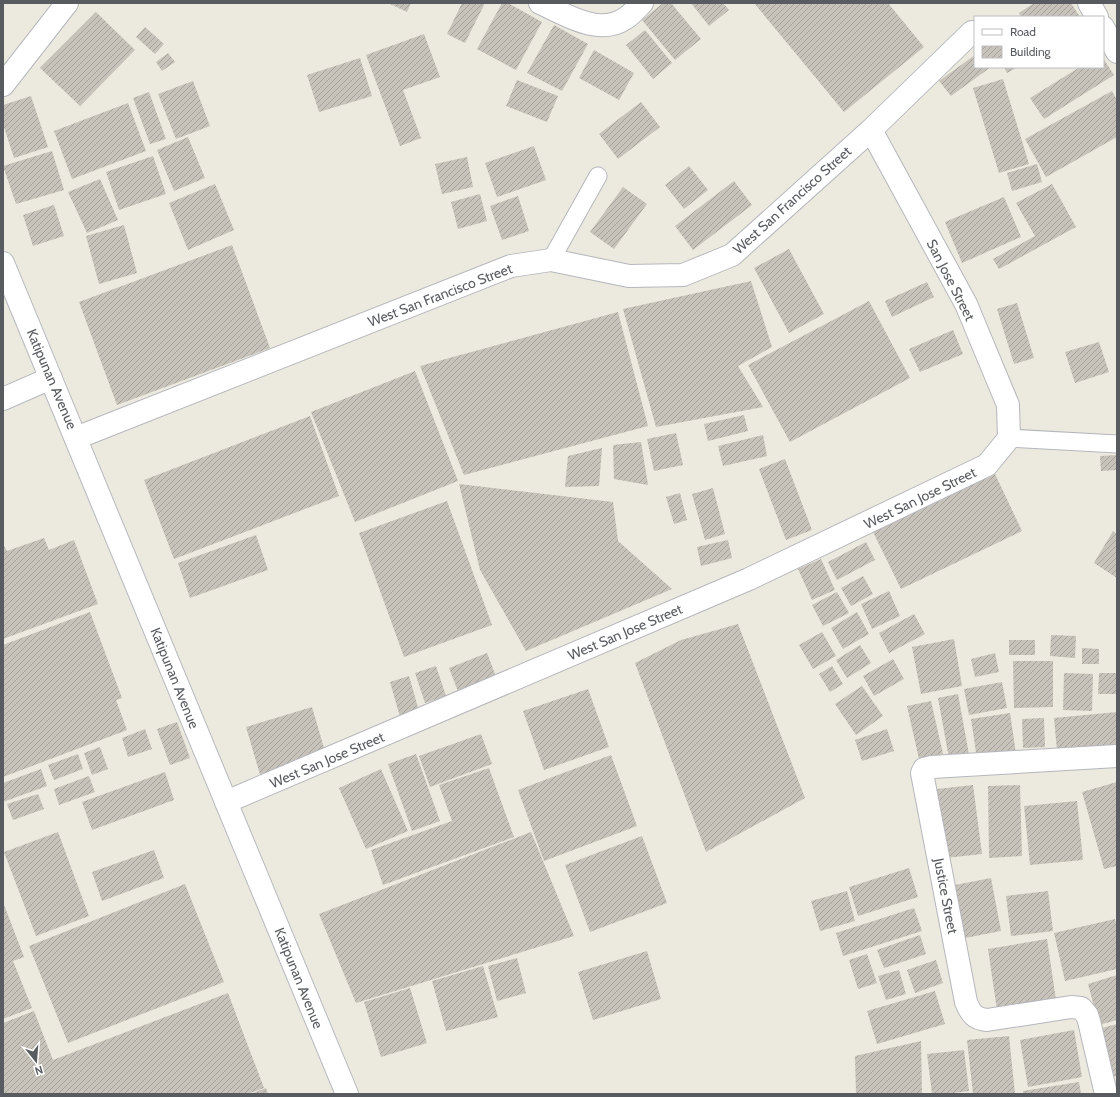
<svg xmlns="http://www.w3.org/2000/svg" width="1120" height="1097" font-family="Cabin,sans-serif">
	<defs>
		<pattern id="building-hatch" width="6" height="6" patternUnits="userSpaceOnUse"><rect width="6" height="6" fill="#c7c3bb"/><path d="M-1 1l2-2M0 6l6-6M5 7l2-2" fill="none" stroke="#a4a29b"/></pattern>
	</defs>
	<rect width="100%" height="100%" fill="#ece9de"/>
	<path fill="url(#building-hatch)" d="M 388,3 L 411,3 L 407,12 Z
		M 462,3 L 485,3 L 465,43 L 447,34 Z
		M 502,3 L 508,3 L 542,22 L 516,70 L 477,49 Z
		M 663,3 L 671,3 L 701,39 L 675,60 L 642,20 Z
		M 691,3 L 723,3 L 729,10 L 709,26 Z
		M 754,3 L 888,3 L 924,47 L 844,112 Z
		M 1034,3 L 1071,3 L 1080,17 L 1021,17 L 1019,13 Z
		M 96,12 L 135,50 L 80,106 L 40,68 Z
		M 554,25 L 588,44 L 562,91 L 527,73 Z
		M 145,27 L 164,44 L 155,54 L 136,37 Z
		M 645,30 L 672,63 L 653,79 L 626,45 Z
		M 424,34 L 440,77 L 403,90 L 421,138 L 400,146 L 366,55 Z
		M 594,50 L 634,73 L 619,100 L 579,78 Z
		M 168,53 L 175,62 L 162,71 L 156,62 Z
		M 975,55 L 975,67 L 991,67 L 951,96 L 939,81 Z
		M 360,58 L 372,96 L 319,112 L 307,75 Z
		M 1103,58 L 1114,75 L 1044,119 L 1030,98 L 1080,67 L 1103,67 Z
		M 1004,67 L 1018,67 L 1007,73 Z
		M 1003,79 L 1029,164 L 999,173 L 973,88 Z
		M 517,80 L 558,96 L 547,122 L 506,106 Z
		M 193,81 L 210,126 L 176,139 L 158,94 Z
		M 1112,91 L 1117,100 L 1117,137 L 1046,177 L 1025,139 Z
		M 149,92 L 166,139 L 150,144 L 133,98 Z
		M 31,96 L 48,147 L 14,158 L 3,124 L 3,105 Z
		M 641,102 L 660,127 L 618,159 L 599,134 Z
		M 128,103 L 146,151 L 72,179 L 54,131 Z
		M 188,137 L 205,178 L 174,191 L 157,150 Z
		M 534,146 L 546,180 L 497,197 L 485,163 Z
		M 52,151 L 64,190 L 16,204 L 3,166 Z
		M 153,156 L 166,194 L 119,210 L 106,172 Z
		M 467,157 L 473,187 L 442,194 L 435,164 Z
		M 1037,164 L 1042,182 L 1012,191 L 1007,173 Z
		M 689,166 L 708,190 L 684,209 L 665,185 Z
		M 100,179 L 118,220 L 87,233 L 68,192 Z
		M 734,181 L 752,205 L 693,250 L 675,226 Z
		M 215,184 L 234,230 L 188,250 L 169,203 Z
		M 1052,184 L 1076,227 L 999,269 L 993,259 L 1035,236 L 1016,203 Z
		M 623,187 L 647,204 L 614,249 L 590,232 Z
		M 480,194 L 487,221 L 458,229 L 451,202 Z
		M 518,196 L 529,231 L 502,240 L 490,206 Z
		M 1004,197 L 1021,237 L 962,263 L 945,222 Z
		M 54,205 L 64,236 L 33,246 L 23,215 Z
		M 124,225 L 137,273 L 99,284 L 86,236 Z
		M 232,245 L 270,348 L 117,405 L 79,302 Z
		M 789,249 L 824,314 L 789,333 L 754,268 Z
		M 751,281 L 772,347 L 738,366 L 763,407 L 656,427 L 623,309 Z
		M 927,282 L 934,297 L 892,317 L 885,301 Z
		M 869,301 L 910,378 L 790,442 L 748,365 Z
		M 1017,303 L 1034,358 L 1014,364 L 997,309 Z
		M 618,312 L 648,426 L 464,475 L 420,366 Z
		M 953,330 L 963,354 L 920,372 L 909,349 Z
		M 1099,342 L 1109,372 L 1075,383 L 1065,352 Z
		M 415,371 L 458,481 L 355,522 L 311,412 Z
		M 744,415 L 748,431 L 708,441 L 704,424 Z
		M 310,416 L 339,496 L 174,559 L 144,480 Z
		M 676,433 L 683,465 L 654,471 L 647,439 Z
		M 763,435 L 767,456 L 723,466 L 718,446 Z
		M 641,442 L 648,485 L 614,479 L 613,445 Z
		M 602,448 L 599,486 L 565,487 L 568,456 Z
		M 1117,455 L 1117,470 L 1101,471 L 1100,456 Z
		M 785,459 L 812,530 L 786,540 L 759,469 Z
		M 995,474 L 1022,531 L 901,589 L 873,532 Z
		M 459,484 L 613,502 L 618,541 L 672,589 L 526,651 L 480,570 Z
		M 713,488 L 725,534 L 705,540 L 692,494 Z
		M 680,493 L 687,520 L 674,524 L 666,497 Z
		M 447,501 L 492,625 L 404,657 L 359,533 Z
		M 1113,531 L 1117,534 L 1117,578 L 1094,563 Z
		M 256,535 L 268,570 L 190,598 L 178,563 Z
		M 44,538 L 49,550 L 74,540 L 98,604 L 3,639 L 3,544 L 7,551 Z
		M 728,540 L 732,558 L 701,566 L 697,547 Z
		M 866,542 L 875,560 L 837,580 L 828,562 Z
		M 821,559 L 835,590 L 812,600 L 798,569 Z
		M 863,576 L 873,594 L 851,606 L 841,588 Z
		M 889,591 L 900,616 L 872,629 L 861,604 Z
		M 837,592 L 849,613 L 823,626 L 812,605 Z
		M 90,612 L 122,698 L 116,700 L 127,730 L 3,777 L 3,645 Z
		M 857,612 L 869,634 L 843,649 L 831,628 Z
		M 914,614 L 925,634 L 889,653 L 879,633 Z
		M 738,624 L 805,798 L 706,852 L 635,663 L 681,640 Z
		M 822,632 L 836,656 L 813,669 L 799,645 Z
		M 1051,635 L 1076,636 L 1075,658 L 1050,656 Z
		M 954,639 L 962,686 L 921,694 L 912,647 Z
		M 1009,640 L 1035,640 L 1035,655 L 1009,655 Z
		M 860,645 L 871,663 L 847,678 L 836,660 Z
		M 1082,648 L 1099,649 L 1099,664 L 1082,664 Z
		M 487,653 L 497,679 L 459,694 L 449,668 Z
		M 995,653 L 999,672 L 975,677 L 971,659 Z
		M 893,659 L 904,679 L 874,696 L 863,676 Z
		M 1013,661 L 1053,661 L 1053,707 L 1014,708 Z
		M 436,666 L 446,696 L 425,703 L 415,673 Z
		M 832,666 L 843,684 L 830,692 L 819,674 Z
		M 1064,673 L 1093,674 L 1092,711 L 1063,710 Z
		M 1099,673 L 1117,673 L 1117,694 L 1098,694 Z
		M 409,676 L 419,711 L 400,717 L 390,682 Z
		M 1002,682 L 1007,708 L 969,715 L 964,689 Z
		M 862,686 L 883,716 L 856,735 L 835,704 Z
		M 588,689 L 609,747 L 544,770 L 523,711 Z
		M 958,694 L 970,760 L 950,764 L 938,698 Z
		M 931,701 L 943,754 L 919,759 L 907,706 Z
		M 312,707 L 327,758 L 261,778 L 246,727 Z
		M 1117,712 L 1117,746 L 1057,751 L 1054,718 Z
		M 1010,713 L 1016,754 L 977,759 L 971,719 Z
		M 1044,718 L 1045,747 L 1023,748 L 1022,719 Z
		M 177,722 L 190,758 L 170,765 L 157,729 Z
		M 145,729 L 152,749 L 128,757 L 122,738 Z
		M 887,729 L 894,751 L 862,761 L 855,740 Z
		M 481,734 L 492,764 L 430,787 L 419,756 Z
		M 100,747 L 108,769 L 92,775 L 84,753 Z
		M 78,754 L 83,769 L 54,780 L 48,765 Z
		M 416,754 L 440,821 L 412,831 L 388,764 Z
		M 611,755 L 637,826 L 544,861 L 518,790 Z
		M 489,768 L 514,837 L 383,885 L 371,850 L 452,821 L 439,785 Z
		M 41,769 L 47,786 L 3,802 L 3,783 Z
		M 381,769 L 408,831 L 366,849 L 339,788 Z
		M 165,772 L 174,800 L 92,830 L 82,802 Z
		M 89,776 L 95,792 L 59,805 L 54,789 Z
		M 1117,782 L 1117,866 L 1104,869 L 1082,792 Z
		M 973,785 L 982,854 L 945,858 L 937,789 Z
		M 1020,785 L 1022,856 L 989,858 L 988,786 Z
		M 38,794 L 44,809 L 13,820 L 7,804 Z
		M 1077,801 L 1083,860 L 1030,865 L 1024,806 Z
		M 58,832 L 89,916 L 36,936 L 4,852 Z
		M 531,832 L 574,936 L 356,1003 L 319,914 Z
		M 642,836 L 667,903 L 590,932 L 565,865 Z
		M 154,850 L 164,878 L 102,901 L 92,872 Z
		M 909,868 L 918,897 L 858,916 L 849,887 Z
		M 991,878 L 1001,931 L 960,939 L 950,886 Z
		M 185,884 L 224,982 L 68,1043 L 29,946 Z
		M 847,891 L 855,921 L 820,931 L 811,901 Z
		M 1048,891 L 1053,931 L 1011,936 L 1006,896 Z
		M 3,902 L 24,957 L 13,961 L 32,1008 L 3,1019 Z
		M 914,908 L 922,931 L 843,956 L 836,933 Z
		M 1115,919 L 1117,927 L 1117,969 L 1065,981 L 1054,933 Z
		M 920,935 L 926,954 L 884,968 L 877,950 Z
		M 1047,939 L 1056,1000 L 997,1010 L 988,949 Z
		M 647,951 L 661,999 L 593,1020 L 578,972 Z
		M 867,954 L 877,983 L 858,989 L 849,960 Z
		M 517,958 L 526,993 L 497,1001 L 488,966 Z
		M 936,960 L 943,983 L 915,993 L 907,970 Z
		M 483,966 L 498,1017 L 446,1031 L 432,981 Z
		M 899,970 L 906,994 L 886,1000 L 878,976 Z
		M 1117,975 L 1117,1020 L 1099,1025 L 1088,984 Z
		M 410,988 L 427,1043 L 381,1057 L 364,1002 Z
		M 935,991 L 945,1024 L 877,1044 L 867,1011 Z
		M 228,993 L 264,1088 L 247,1094 L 3,1094 L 3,1023 L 34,1011 L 53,1060 Z
		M 1117,1024 L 1117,1076 L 1110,1078 L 1098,1029 Z
		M 1074,1030 L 1082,1077 L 1028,1087 L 1020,1040 Z
		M 1009,1036 L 1015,1094 L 973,1094 L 967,1040 Z
		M 921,1041 L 922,1094 L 856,1094 L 855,1056 Z
		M 964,1050 L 969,1091 L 946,1094 L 932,1094 L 927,1054 Z
		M 1079,1082 L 1081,1094 L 1023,1094 L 1023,1091 Z
		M 266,1088 L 268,1094 L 250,1094 Z"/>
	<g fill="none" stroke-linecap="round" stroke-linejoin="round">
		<g stroke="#b5b7bd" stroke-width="19">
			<path id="lane" d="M 551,260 L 598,176
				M 1009,438 L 1117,444"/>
		</g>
		<g stroke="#b5b7bd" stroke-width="24">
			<path id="street" d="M 540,3 C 565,14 599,37 626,18 C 632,14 637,8 642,3
				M 1089,3 L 1097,17
				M 1103,27 L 1117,52
				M 3,85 L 67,3
				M 76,438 L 511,266 L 551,260 L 629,276 L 683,275 L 732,255 L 871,130 L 972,32
				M 226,802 L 749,579 L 987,465 L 1009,438 L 1008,405 L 966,304 L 871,130
				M 1106,1094 L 1089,1021 L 1087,1015 L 1081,1008 L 1071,1007 L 987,1020 C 975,1019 971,1014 966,1002 L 922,773 L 924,769 L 932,767 L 1117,756"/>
		</g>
		<g stroke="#b5b9bf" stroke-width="24">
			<path id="secondary" d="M 3,263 L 347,1094
				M 3,399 L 51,378"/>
		</g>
		<use href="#lane" stroke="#fff" stroke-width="17"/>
		<use href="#street" stroke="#fff" stroke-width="22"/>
		<use href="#secondary" stroke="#fff" stroke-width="22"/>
	</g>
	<g text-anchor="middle" stroke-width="3.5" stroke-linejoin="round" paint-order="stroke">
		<g font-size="14" fill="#585c61" stroke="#fff">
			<text transform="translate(792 200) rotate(-42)" y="5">West San Francisco Street</text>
			<text transform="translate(951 280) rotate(63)" y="5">San Jose Street</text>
			<text transform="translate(440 295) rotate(-21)" y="5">West San Francisco Street</text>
			<text transform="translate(52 379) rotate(67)" y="5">Katipunan Avenue</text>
			<text transform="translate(920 498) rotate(-26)" y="5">West San Jose Street</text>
			<text transform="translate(625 632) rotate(-23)" y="5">West San Jose Street</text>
			<text transform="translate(175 678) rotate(68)" y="5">Katipunan Avenue</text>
			<text transform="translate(327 760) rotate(-23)" y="5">West San Jose Street</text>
			<text transform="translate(946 896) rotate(79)" y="5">Justice Street</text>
			<text transform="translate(299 978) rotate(68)" y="5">Katipunan Avenue</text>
		</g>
	</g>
	<rect width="1120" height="1097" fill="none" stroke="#585c61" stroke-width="8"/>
	<rect x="974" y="16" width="130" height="52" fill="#ffffff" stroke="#bcbec0"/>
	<rect x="982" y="29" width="20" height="6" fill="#ffffff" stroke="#bcbec0"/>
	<text x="1010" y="36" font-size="12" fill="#585c61">Road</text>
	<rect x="982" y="46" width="20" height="12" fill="url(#building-hatch)" stroke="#bcbec0"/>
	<text x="1010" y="56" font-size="12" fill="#585c61">Building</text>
	<g transform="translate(36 1061) rotate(163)" stroke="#ffffff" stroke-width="3" paint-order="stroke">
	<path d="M0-3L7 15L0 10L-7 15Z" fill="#585c61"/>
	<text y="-6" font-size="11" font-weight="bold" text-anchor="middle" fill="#585c61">N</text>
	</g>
</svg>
